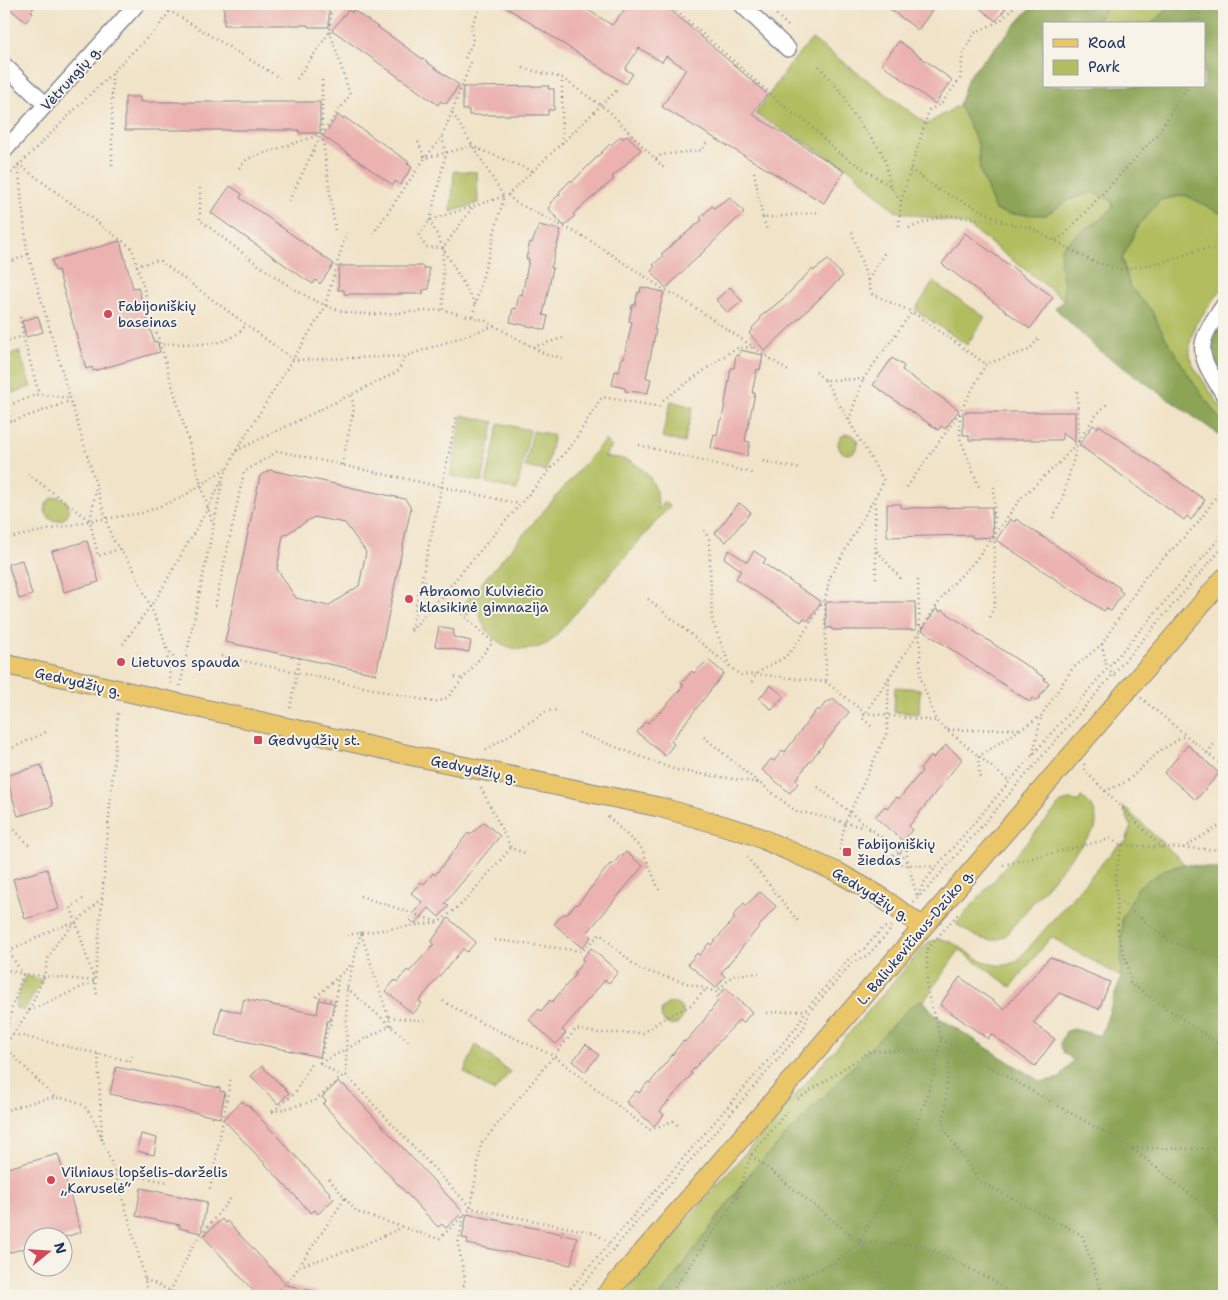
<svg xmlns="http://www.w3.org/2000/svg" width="1228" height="1300" font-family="'Shantell Sans',sans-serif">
	<rect width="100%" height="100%" fill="#f7f3e8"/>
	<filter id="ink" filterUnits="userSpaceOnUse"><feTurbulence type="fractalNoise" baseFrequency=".02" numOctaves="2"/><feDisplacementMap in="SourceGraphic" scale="10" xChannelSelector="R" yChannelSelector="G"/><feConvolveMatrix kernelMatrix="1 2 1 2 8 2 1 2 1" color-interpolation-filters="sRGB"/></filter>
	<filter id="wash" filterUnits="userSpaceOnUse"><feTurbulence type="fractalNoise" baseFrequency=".0096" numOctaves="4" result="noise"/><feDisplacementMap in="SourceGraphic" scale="20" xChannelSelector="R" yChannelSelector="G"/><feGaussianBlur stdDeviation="1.12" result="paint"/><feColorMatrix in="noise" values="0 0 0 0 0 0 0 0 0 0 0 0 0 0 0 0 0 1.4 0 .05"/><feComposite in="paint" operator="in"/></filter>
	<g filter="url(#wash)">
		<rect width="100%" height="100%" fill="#f1e3c7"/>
		<path fill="#b1bd5f" stroke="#66765e" d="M 1110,4 L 1212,4 L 1178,9 L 1172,5 L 1151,24 L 1094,24 Z
			M 812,39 L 927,124 L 959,105 L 978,144 L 980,170 L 995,210 L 1008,214 L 1046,215 L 1068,200 L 1093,192 L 1112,201 L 1113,207 L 1102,220 L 1078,232 L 1059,261 L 1065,281 L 1064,300 L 967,225 L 895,211 L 851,170 L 755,114 L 792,62 Z
			M 454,171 L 477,172 L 478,203 L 451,212 Z
			M 1185,195 L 1224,215 L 1224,286 L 1195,325 L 1190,343 L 1190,356 L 1194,367 L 1224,412 L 1224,425 L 1194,384 L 1165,337 L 1151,310 L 1130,287 L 1122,259 L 1138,226 L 1160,200 Z
			M 933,282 L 985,317 L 967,345 L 915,310 Z
			M 19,351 L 31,387 L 6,395 L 4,387 L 4,356 Z
			M 671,401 L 693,407 L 684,443 L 662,437 Z
			M 462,415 L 494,422 L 482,482 L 450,476 Z
			M 499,423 L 530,430 L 517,490 L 486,483 Z
			M 533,431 L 554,435 L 546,471 L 525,467 Z
			M838 444a10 10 0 1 1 20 0a10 10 0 1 1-20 0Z
			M 605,440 L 612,447 L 604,457 C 637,456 659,476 658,510 L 665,502 L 670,506 L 550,642 C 517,661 481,642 478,604 L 467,616 L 459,609 Z
			M45 509a12 12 0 1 1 24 0a12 12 0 1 1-24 0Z
			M 895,687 L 920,689 L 919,714 L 894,712 Z
			M 1081,797 C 1094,805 1098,815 1095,829 L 1004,937 C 985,946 972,934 956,924 L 1060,804 L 1068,800 L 1079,801 Z
			M 1122,805 L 1185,864 L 1164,870 L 1122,919 L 1121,977 L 1051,937 L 1011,987 L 959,950 L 924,1001 L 918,1001 L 909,1008 L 751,1172 L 660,1296 L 621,1296 L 928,942 L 940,939 L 949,941 C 971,952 995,977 1019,959 L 1116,847 L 1126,842 L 1131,826 Z
			M 25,976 L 43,980 L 24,1011 L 15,1007 Z
			M661 1014a11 11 0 1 1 22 0a11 11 0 1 1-22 0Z
			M 476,1045 L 510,1072 L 494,1092 L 464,1072 Z"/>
		<path fill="#8ca456" stroke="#546a5a" d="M 1034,4 L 1110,4 L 1094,24 L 1044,24 L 1044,86 L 1204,86 L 1204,24 L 1151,24 L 1172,5 L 1178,9 L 1224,4 L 1224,215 L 1185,195 L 1160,200 L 1138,226 L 1122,259 L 1130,287 L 1151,310 L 1165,337 L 1194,384 L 1224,425 L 1224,438 L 1097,349 L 1055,308 L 1064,300 C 1065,282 1059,265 1061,248 C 1078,232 1098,225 1113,207 L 1112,201 L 1093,192 L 1068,200 L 1046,215 L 1008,214 L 995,210 L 980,170 L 978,144 L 959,105 L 968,77 Z
			M 1224,317 L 1224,381 C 1204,350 1204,348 1224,317 Z
			M 1185,864 L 1224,870 L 1224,1296 L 660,1296 L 751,1172 L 909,1008 L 918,1001 L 924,1001 L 935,1015 L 1041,1082 L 1060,1078 L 1073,1060 L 1063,1052 L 1060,1044 L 1066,1031 L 1074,1029 L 1101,1036 L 1121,977 L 1122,919 L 1137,888 L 1164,870 Z"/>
		<g id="blocks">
			<path fill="#ebb2b0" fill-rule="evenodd" d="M 4,4 L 36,4 L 31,11 L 33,13 L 26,22 Z
				M 224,4 L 329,4 L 329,27 L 308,27 L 308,25 L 224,25 Z
				M 501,4 L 578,4 L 612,25 L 629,4 L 664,4 L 767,94 L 752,114 L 844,171 L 824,203 L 662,107 L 686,69 L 666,56 L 662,62 L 639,48 L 625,69 L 633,74 L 626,84 Z
				M 883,4 L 937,4 L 918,30 Z
				M 974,4 L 1009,4 L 996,21 Z
				M 348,10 L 352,13 L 353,10 L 375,25 L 459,85 L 446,104 L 441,101 L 438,105 L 332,30 Z
				M 899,41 L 952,80 L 935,104 L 882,64 Z
				M 549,86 L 548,89 L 554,89 L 554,110 L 548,110 L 548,115 L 469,115 L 469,110 L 463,110 L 463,87 Z
				M 125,97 L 140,97 L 140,102 L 320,102 L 320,133 L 299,133 L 299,130 L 125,130 Z
				M 338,115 L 343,119 L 344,117 L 409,162 L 407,164 L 412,167 L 400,185 L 395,181 L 393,185 L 323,136 Z
				M 627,135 L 641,150 L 612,177 L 614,179 L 573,214 L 575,216 L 564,226 L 548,208 L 552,205 L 550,203 L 560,194 L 559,192 L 571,180 L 572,182 L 610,144 L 611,145 L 621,136 L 623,139 Z
				M 230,186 L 242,194 L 240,198 L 334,264 L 320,284 L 316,280 L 313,284 L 302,277 L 211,213 Z
				M 730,197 L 744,212 L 666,288 L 651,271 L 655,267 L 653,265 L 663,256 L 661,254 L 702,220 L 700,218 L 712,206 L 714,208 Z
				M 539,225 L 561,230 L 551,268 L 553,268 L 543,315 L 548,316 L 545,330 L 510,322 L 513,308 L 516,309 L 519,294 L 522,295 L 529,259 L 526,259 L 530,242 L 532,243 Z
				M 965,233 L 1053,297 L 1030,329 L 942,264 Z
				M 120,241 L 133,288 L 138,287 L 154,342 L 157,341 L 160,352 L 93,371 L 92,367 L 86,369 L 58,270 L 55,271 L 52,260 Z
				M 828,260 L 843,276 L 765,351 L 749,333 L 753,330 L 752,328 L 761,319 L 760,317 L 784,298 L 812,269 L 813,271 Z
				M 339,266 L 423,266 L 423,268 L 429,268 L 429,289 L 423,290 L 423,294 L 344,294 L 344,290 L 338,290 Z
				M 641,287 L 664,292 L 654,330 L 656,330 L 646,378 L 651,379 L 648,393 L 625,391 L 625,388 L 612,385 L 615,371 L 619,372 L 622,357 L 624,358 L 632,322 L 629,321 L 632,305 L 635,305 L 638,292 L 640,293 Z
				M 730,287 L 742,301 L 728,313 L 716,300 Z
				M 38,316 L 43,332 L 26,337 L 22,321 Z
				M 740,350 L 763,355 L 760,370 L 757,369 L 752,393 L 755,393 L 745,441 L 750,442 L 747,456 L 711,448 L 714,434 L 717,435 L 720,420 L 722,420 L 731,368 L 734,368 L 736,355 L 739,356 Z
				M 892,358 L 904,366 L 902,370 L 959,410 L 945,429 L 941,426 L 938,430 L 873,385 Z
				M 963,412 L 1075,412 L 1075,442 L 1062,433 L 1062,440 L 969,440 L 969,435 L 963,435 Z
				M 1093,425 L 1098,428 L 1099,425 L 1205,500 L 1191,520 L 1187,516 L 1184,520 L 1079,445 Z
				M 270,470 L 405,499 L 411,508 L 376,674 L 225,642 L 260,476 ZM 314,517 L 345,523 L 366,552 L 359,586 L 328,606 L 296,598 L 277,569 L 283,536 Z
				M 739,503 L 751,512 L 726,542 L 715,533 Z
				M 887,504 L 901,504 L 901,508 L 992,507 L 993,537 L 972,538 L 972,535 L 887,537 Z
				M 1010,519 L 1015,522 L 1016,519 L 1120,588 L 1119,590 L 1123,593 L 1111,611 L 1106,608 L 1104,611 L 996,540 Z
				M 87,541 L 99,582 L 64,592 L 52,551 Z
				M 729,550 L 747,562 L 754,551 L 766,559 L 763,563 L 821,602 L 808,621 L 804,618 L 801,622 L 736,579 L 741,570 L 724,558 Z
				M 22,560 L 32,595 L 19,599 L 8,564 Z
				M 826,602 L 915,602 L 916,630 L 832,630 L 832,628 L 826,628 Z
				M 936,609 L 941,612 L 942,610 L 1045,678 L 1044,680 L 1049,683 L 1037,701 L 1032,698 L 1030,702 L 922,630 Z
				M 439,627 L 454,630 L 453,637 L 471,641 L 469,652 L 435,646 Z
				M 708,660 L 724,673 L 671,741 L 674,744 L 665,756 L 637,732 L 646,721 L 649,723 L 659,712 L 660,713 L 684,685 L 681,684 L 692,671 L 694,673 Z
				M 770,685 L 784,696 L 772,710 L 759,699 Z
				M 833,698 L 849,712 L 796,779 L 799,782 L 790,793 L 762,770 L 771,759 L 774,761 L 783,750 L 785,752 L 817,709 L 819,711 L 828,700 L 830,702 Z
				M 946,745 L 962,759 L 909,826 L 912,830 L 903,841 L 875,817 L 885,806 L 887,808 L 897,797 L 899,799 L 922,771 L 920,769 L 931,756 L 933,758 Z
				M 1188,745 L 1219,773 L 1196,800 L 1164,773 Z
				M 41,765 L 53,806 L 18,816 L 6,776 Z
				M 484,822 L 500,836 L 445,903 L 449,906 L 439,917 L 429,908 L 415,924 L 409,919 L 422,902 L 411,893 L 421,882 L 424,884 L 433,873 L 435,875 L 468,833 L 470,835 Z
				M 626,852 L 643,866 L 587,933 L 591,937 L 582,948 L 554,924 L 564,913 L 566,915 L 576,904 L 577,905 L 610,864 L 612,865 L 621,855 L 623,856 Z
				M 47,869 L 59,909 L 25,919 L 13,879 Z
				M 760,892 L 776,906 L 721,973 L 725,976 L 716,988 L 688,964 L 697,953 L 700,955 L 709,943 L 711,945 L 735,918 L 733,916 L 744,903 L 746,905 Z
				M 448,918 L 476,942 L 467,952 L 463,949 L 437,979 L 419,1001 L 422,1003 L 413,1014 L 386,991 L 395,980 L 397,982 L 407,970 L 409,972 L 434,944 L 431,942 Z
				M 591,948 L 618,972 L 609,983 L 605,980 L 562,1030 L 566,1033 L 556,1044 L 529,1020 L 539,1009 L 541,1011 L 550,1000 L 552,1002 L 576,974 L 574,973 L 584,961 L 582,959 Z
				M 1050,957 L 1110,982 L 1099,1009 L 1059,993 L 1033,1023 L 1055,1039 L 1035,1066 L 991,1034 L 988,1039 L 940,1005 L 960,977 L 1004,1009 Z
				M 725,988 L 752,1012 L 743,1023 L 739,1020 L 690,1073 L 692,1074 L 660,1111 L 664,1115 L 654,1126 L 626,1102 L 636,1091 L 639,1093 L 648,1082 L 650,1083 L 683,1041 L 685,1042 L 701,1024 L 718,1001 L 716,999 Z
				M 244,999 L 317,1014 L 319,1000 L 334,1003 L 330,1021 L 327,1021 L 320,1057 L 215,1035 L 221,1008 L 241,1013 Z
				M 586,1044 L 599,1055 L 585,1072 L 573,1061 Z
				M 262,1066 L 289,1093 L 278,1104 L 251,1076 Z
				M 116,1067 L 220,1088 L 220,1091 L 225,1092 L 220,1118 L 110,1094 Z
				M 338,1082 L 342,1086 L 343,1084 L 463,1212 L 446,1228 L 442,1224 L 438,1227 L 323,1104 L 326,1101 L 322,1097 Z
				M 242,1101 L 246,1105 L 247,1104 L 331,1194 L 330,1195 L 334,1199 L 318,1214 L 315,1210 L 311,1213 L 223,1119 Z
				M 141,1134 L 157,1138 L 154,1155 L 137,1151 Z
				M 58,1154 L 81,1232 L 62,1238 L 32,1238 L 32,1246 L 4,1254 L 4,1169 Z
				M 141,1188 L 207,1202 L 201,1233 L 179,1228 L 180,1225 L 136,1216 Z
				M 467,1214 L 577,1237 L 571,1265 L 467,1244 L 468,1239 L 462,1238 Z
				M 222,1219 L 225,1223 L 227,1221 L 287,1285 L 318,1292 L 318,1296 L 258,1296 L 203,1236 Z"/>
		</g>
	</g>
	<g filter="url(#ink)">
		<use href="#blocks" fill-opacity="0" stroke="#868992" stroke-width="1"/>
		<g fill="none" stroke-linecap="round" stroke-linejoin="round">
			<g stroke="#868992" stroke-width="18">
				<path id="minor" d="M 741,4 L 788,49
					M 4,65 L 46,105
					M 4,151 L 137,4
					M 1224,305 C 1194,347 1197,352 1224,395"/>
			</g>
			<g stroke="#868992" stroke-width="21">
				<path id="major" d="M 4,664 L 409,755 L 659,807 L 715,823 L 751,834 L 837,872 L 878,895 L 923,927
					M 605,1296 L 1224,578"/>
			</g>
			<path stroke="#868992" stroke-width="2.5" stroke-dasharray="1 4" stroke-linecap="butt" d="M 155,4 L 170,11 L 280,78
				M 669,4 L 767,91 L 792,113 L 805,120 L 836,151 L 890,186 L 901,201
				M 766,4 L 788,26
				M 1199,24 L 1201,4
				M 465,58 L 473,42 L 471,26 L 482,4
				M 471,62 L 452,112 L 504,197 L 472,317
				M 819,66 L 845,97 L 849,109 L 881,151 L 886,163 L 890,186
				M 523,68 L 562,78 L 610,112 L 664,168
				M 297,79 L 330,31 L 331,4
				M 322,80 L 322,134 L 335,230
				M 442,137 L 446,153 L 430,220 L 443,248
				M 418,142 L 425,158 L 472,146 L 532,171
				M 562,143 L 562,78
				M 656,159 L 661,155 L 702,150 L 707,142
				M 18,164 L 27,251 L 70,398 L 112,538 L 133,568 L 161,630 L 166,647 L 171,684
				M 18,164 L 132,248 L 213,525
				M 112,165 L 112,71
				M 239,168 L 247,159 L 322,134 L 350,95 L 330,31
				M 910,169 L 939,190 L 1007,223 L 1031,228 L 1094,262 L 1121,269 L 1161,263 L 1199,250 L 1224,248
				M 754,172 L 763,218 L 821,212
				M 4,180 L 159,26 L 175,4
				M 200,188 L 200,220 C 237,248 307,308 352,313 C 380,316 414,311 443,310
				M 508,195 L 515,202 L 586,238 L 662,288 L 687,302 L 790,372
				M 289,201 L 321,135
				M 472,208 L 443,248 L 443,310 L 484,320 L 547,355 L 564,358
				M 763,218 L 767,230
				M 899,226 L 901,201 L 929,110 L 941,104 L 960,79 L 963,53 L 974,33 L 1000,21 L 1017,4
				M 909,228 L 945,215 L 1003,222
				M 852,232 L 872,294 L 912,312
				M 373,234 L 425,158 L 442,137 L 452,112
				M 1056,240 L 1064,235 L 1156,136 L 1188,86
				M 4,265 L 28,254
				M 136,266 L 159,260 L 294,360 L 406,356
				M 868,280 L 885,252
				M 475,304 L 443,248 L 426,247 L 419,235 L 430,220 L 508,195 L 618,89
				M 20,317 L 23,336 L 39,394
				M 4,342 L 23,336
				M 158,345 C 188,340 224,353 245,326
				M 533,347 L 563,338
				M 816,372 L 825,380 L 863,379 L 912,312 L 986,364
				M 825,380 L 884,481 L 830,577 L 825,600 L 826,682
				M 663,400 L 730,352 L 739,347 L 755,348
				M 7,406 L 11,422 L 70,401
				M 4,407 L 39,394 L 70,398
				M 960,414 L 960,438 L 979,487
				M 849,420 L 863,379
				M 639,445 L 752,473
				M 236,451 L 397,372 L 406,356 L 494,326
				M 763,461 L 800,469
				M 342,465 L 354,408 L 351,394
				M 28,474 L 90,521 L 142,513 L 181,498 L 228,467
				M 907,487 L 960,412 L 986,364 L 1029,350 L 1038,339
				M 96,489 L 90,521 L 98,556 L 119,549
				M 875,502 L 876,581
				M 1053,518 L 1062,500 L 1079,440 L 1077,390
				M 704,530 L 709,539 L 712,620 L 730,666
				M 4,539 L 90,521
				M 877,551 L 902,580
				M 918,580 L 921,679 L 936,721 L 1010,782
				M 648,599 L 740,675 L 755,674 L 826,682 L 865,713 L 936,721
				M 215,606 L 244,472 L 278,451 L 520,504
				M 990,617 L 995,603 L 994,487
				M 411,629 L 457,415
				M 411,631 L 573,443 L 602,397 L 662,407
				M 123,644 L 159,594 L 208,508 L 236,451 L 324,309 L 346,233
				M 1102,644 L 1107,669 L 1117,678
				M 167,648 L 183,670
				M 221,656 L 433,702 L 443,700 L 449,696 L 493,642 L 422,579
				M 455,677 L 463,679
				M 752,682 C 759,665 776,666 788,654 C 802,639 812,618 824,601
				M 180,686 L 223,480
				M 1141,698 L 1224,767
				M 290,708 L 300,657
				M 871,726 L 862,718 L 948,589 L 974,562 L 1022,497 L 1062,460 L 1079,440 L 1095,416 L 1107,404
				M 948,730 L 1020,729
				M 579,733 L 676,770 L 760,783 L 798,813 L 807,813 L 870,829
				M 704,737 L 759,783
				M 486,750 L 547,711 L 559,710
				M 4,752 L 46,732
				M 1207,753 L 1215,743
				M 1033,754 L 1041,718
				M 1084,764 L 1085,771 L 1162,848
				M 980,777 L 978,757 L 1041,716 L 1072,669 L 1102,644 L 1145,577 L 1198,523 L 1222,488
				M 818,787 L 900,852 L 908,864 L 917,896
				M 481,788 L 511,848 L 525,853
				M 1105,791 L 1126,782 L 1161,750 L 1186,735
				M 608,817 L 642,849 L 660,892
				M 4,819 L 31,847
				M 906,845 L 908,862
				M 1122,845 L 1115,877 L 1117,899 L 1169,941 L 1224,960
				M 1183,848 L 1224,823
				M 840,850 L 845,823 L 887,732 L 889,679
				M 747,857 L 798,921
				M 879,861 L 900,852 L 908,842 L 916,849
				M 866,865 L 877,862 L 936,867
				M 1003,865 L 1110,839 L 1122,845 L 1224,850
				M 360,896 L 438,922
				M 918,896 L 923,884 L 936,867 L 1224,533
				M 83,899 L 71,907 L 94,980
				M 1117,899 L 1118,934 L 1130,974 L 1130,983 L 1224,1048
				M 913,902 L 928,888 L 1224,546
				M 361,932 L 347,988 L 346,1075 L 471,1208 L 595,1233 L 609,1243
				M 347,935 L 439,922 L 463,903 L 511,848
				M 495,940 L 582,951 L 600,934 L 639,969 L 717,992 L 733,975 L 759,973
				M 4,944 L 23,974 L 95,981 L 97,995
				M 4,954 L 54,929 L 74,923
				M 4,969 L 23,974 L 12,1008 L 4,1045
				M 347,988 L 408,1041
				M 336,1001 L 338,978
				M 443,1001 L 479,1022 L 554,1056 L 649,1130 L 673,1121 L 680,1127
				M 29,1011 L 95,981 L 118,712
				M 767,1013 L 806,1010
				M 389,1017 L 426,1021
				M 13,1034 L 130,1061 L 132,1056
				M 941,1039 L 1132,1148 L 1224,1149
				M 950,1044 L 943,1128 L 979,1181 L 1082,1235 L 1103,1296
				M 4,1046 L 54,1097
				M 4,1047 L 29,1011 L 44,976 L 49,956 L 60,938 L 101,899
				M 98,1054 L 102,1141
				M 320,1063 L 391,1025 L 361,933
				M 320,1063 L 327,1030 L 331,1023 L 336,1001 L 316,997 L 353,963
				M 320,1063 L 341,1077
				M 798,1099 L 870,1051 L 939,1050
				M 4,1111 C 28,1104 57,1090 81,1104 C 105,1117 141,1264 149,1296
				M 273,1111 L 294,1094 L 312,1062
				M 272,1112 L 315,1101 L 341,1077 L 346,1075
				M 1133,1149 L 1203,1205 L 1223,1229 L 1224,1296
				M 751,1155 L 860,1242 L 878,1271 L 887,1296
				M 116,1172 L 167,1182
				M 329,1179 L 357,1212 L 439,1239 L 471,1208 L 481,1144 L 576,1029 L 596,1033 L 643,1033 L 663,1019 L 691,1005 L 706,989
				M 210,1189 L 231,1077
				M 561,1236 L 564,1227
				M 860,1242 L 922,1245 L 992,1280 L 1014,1296
				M 299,1266 L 354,1249 L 401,1228
				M 145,1279 L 182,1296
				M 144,1296 L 146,1287
				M 168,1296 L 194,1243 L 231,1198
				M 273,1296 L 292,1277 L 345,1198
				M 285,1296 L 288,1284
				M 462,1296 L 465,1279 L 458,1244 L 464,1215
				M 564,1296 L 796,1028 L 806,1010 L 848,960 L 865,948 L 883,928 L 890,926
				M 573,1296 L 803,1030 L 810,1011 L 852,963 L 868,955 L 889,932 L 892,924
				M 669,1296 L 736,1198 L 751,1155 L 789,1109
				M 756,1296 L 834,1263 L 860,1242 L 907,1153 L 935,1071 L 941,1039 L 927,991 L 927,949 L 959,913"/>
			<use href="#minor" stroke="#fff" stroke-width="15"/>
			<use href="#major" stroke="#ebc669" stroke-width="19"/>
		</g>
	</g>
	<g fill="#d1495b" stroke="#f7f3e8" stroke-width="2">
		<circle cx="108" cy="314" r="5"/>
		<circle cx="409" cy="599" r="5"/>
		<circle cx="121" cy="662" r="5"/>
		<rect x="253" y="735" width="10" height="10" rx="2.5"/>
		<rect x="842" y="847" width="10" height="10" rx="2.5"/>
		<circle cx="51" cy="1180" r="5"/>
	</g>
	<g text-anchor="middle" stroke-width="4" stroke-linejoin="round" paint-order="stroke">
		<g font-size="14" fill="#1b2f5e" stroke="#f7f3e8">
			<text transform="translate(71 78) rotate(-48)" y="5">Vėtrungių g.</text>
			<text transform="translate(78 682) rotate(13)" y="5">Gedvydžių g.</text>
			<text transform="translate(474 769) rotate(12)" y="5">Gedvydžių g.</text>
			<text transform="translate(871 894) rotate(32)" y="5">Gedvydžių g.</text>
			<text transform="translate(915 937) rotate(-50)" y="5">L. Baliukevičiaus-Dzūko g.</text>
		</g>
		<g font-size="14" fill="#1b2f5e" stroke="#f7f3e8" text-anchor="start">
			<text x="118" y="311">Fabijoniškių<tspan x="118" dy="16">baseinas</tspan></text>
			<text x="419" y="596">Abraomo Kulviečio<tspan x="419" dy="16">klasikinė gimnazija</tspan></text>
			<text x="131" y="667">Lietuvos spauda</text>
			<text x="268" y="745">Gedvydžių st.</text>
			<text x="857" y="849">Fabijoniškių<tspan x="857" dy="16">žiedas</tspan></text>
			<text x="61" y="1177">Vilniaus lopšelis-darželis<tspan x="61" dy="16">„Karuselė“</tspan></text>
		</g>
	</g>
	<rect width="1228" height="1300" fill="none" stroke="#f7f3e8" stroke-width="20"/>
	<rect x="1043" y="22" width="162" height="65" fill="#f7f3e8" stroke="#9fa5b1"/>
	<rect x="1053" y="39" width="25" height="8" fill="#ebc669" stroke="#9fa5b1"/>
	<text x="1088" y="48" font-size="15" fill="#1b2f5e">Road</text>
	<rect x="1053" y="60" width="25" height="15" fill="#b1bd5f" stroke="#9fa5b1"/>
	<text x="1088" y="72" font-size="15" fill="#1b2f5e">Park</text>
	<g transform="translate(48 1252) rotate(73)"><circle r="24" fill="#f7f3e8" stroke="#9fa5b1"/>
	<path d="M0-4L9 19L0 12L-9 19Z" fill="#d1495b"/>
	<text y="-8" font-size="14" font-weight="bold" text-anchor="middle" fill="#1b2f5e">N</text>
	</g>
</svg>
